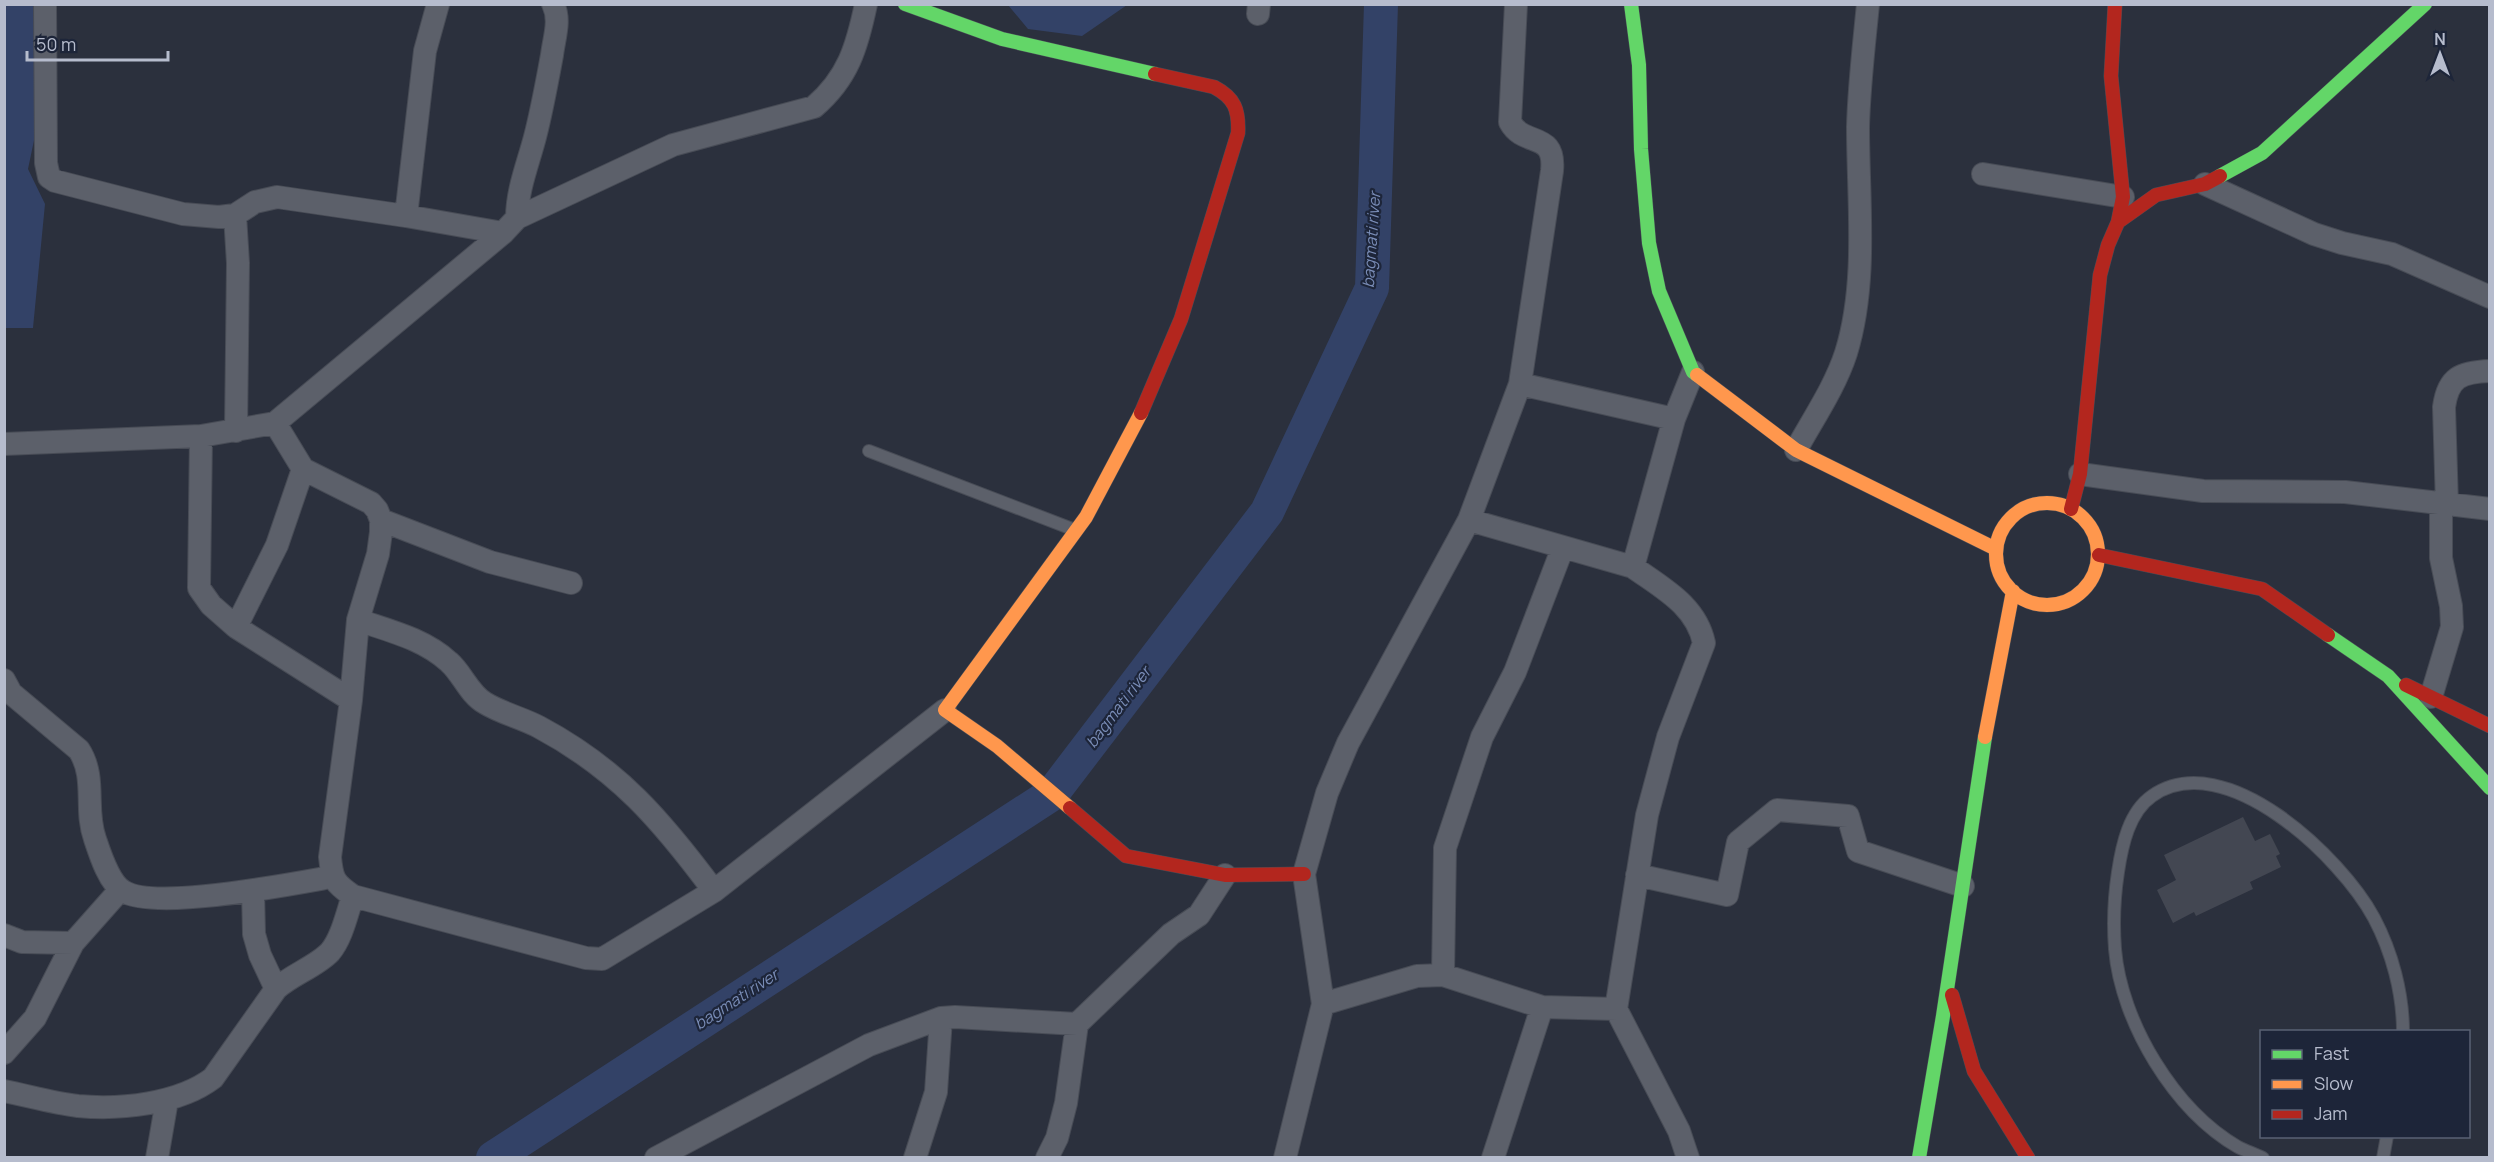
<svg xmlns="http://www.w3.org/2000/svg" width="2494" height="1162" font-family="Manrope,sans-serif">
	<rect width="100%" height="100%" fill="#2b303d"/>
	<path fill="#334267" d="M 5,5 L 37,5 L 41,107 L 28,169 L 45,204 L 33,328 L 5,328 Z
		M 1008,5 L 1127,5 L 1082,36 L 1028,29 Z"/>
	<g fill="none" stroke-linecap="round" stroke-linejoin="round">
		<path stroke="#334267" stroke-width="34" d="M 493,1158 L 1052,794 L 1267,512 L 1372,288 L 1381,4"/>
	</g>
	<path fill="#434752" d="M 2243,817 L 2255,841 L 2270,834 L 2280,854 L 2276,856 L 2281,867 L 2250,882 L 2253,889 L 2196,916 L 2194,912 L 2173,923 L 2157,890 L 2176,880 L 2164,855 Z"/>
	<g fill="none" stroke-linecap="round" stroke-linejoin="round">
		<g stroke="#484c56" stroke-width="14">
			<path id="lane" d="M 869,451 L 1075,530
				M 2263,1158 C 2255,1154 2246,1151 2238,1147 C 2174,1110 2121,1022 2115,949 C 2113,923 2114,898 2118,872 C 2122,845 2129,812 2152,796 C 2225,745 2342,858 2374,918 C 2392,952 2403,993 2403,1032
				M 2383,1158 L 2387,1136"/>
		</g>
		<g stroke="#484c56" stroke-width="24">
			<path id="street" d="M 45,4 L 46,163 L 49,177 L 55,181 L 183,214 L 219,217 L 235,215 L 255,202 L 277,197 L 406,216
				M 438,4 L 425,51 L 406,216 L 503,233
				M 1258,14 L 1259,4
				M 1983,174 L 2123,197
				M 2205,184 L 2314,234 L 2342,243 L 2392,254 L 2490,297
				M 235,215 L 238,263 L 236,431
				M 517,218 C 517,190 528,164 535,137 C 542,110 547,82 552,55 C 554,38 561,20 553,4
				M 1520,384 L 1674,419
				M 275,423 L 303,469 L 371,503 L 377,510 L 381,520 L 381,532 L 378,554 L 358,620 L 351,700 L 330,857 C 332,879 334,883 353,896 L 586,958 L 602,959 L 714,891 L 945,710
				M 201,436 L 199,588 L 211,605 L 236,627
				M 4,444 L 201,436 L 275,423 L 503,233 L 517,218 L 673,145 L 814,107 C 848,78 857,47 866,4
				M 1796,450 C 1813,419 1835,387 1846,353 C 1868,282 1858,201 1858,127 C 1859,86 1864,45 1868,4
				M 303,469 L 277,545 L 236,627 L 351,700
				M 2080,474 L 2203,491 L 2345,492 L 2490,509
				M 2447,505 L 2444,407 C 2448,377 2461,372 2490,371
				M 381,520 L 490,562 L 571,583
				M 1469,520 L 1520,384 L 1552,171 C 1556,130 1524,148 1510,122 L 1516,4
				M 358,620 C 390,631 424,639 449,662 C 462,673 469,694 485,703 C 501,713 522,718 539,727 C 618,769 662,821 714,891
				M 4,680 L 11,693 L 79,750 C 97,778 84,809 95,839 C 100,854 109,883 123,891 C 154,911 292,884 331,877
				M 2431,697 L 2452,627 L 2451,606 L 2441,558 L 2441,504
				M 1637,875 L 1727,895 L 1738,842 L 1777,810 L 1848,816 L 1858,851 L 1963,886
				M 253,891 L 254,934 L 260,955 L 276,989
				M 4,935 L 22,942 L 73,943
				M 1443,975 L 1445,848 L 1482,737 L 1515,672 L 1563,547
				M 1323,1004 L 1417,976 L 1443,975 L 1542,1007 L 1616,1009
				M 4,1053 L 35,1018 L 73,943 L 120,890
				M 4,1091 C 29,1096 53,1103 78,1106 C 120,1110 179,1104 213,1078 L 276,989 C 291,975 317,966 330,952 C 342,938 347,913 353,896
				M 157,1158 L 167,1100
				M 656,1158 L 869,1045 L 941,1018 L 955,1017 L 1077,1024
				M 915,1158 L 936,1092 L 941,1018
				M 1047,1158 L 1057,1138 L 1066,1103 L 1077,1024 L 1171,934 L 1199,915 L 1225,875
				M 1285,1158 L 1323,1004 L 1304,874 L 1327,793 L 1348,743 L 1469,520 L 1633,567
				M 1493,1158 L 1542,1007
				M 1688,1158 L 1679,1131 L 1616,1009 L 1647,815 L 1668,737 L 1704,643 C 1696,605 1662,588 1633,567 L 1674,419 L 1693,372"/>
		</g>
		<g stroke="#484c56" stroke-width="15">
			<path id="fast" d="M 905,4 L 1002,39 L 1155,74
				M 1631,4 L 1639,65 L 1641,149 L 1649,243 L 1659,291 L 1693,372 L 1697,375
				M 2220,176 L 2262,153 L 2425,4
				M 2328,635 L 2388,676 L 2490,788
				M 1919,1158 L 1943,1016 L 1985,737"/>
		</g>
		<g stroke="#484c56" stroke-width="15">
			<path id="slow" d="M 1697,375 L 1796,450 L 1996,549
				M1996 554a51 51 0 1 1 102 0a51 51 0 1 1-102 0Z
				M 1985,737 L 2013,591
				M 1070,808 L 997,746 L 945,710 L 1086,517 L 1141,413"/>
		</g>
		<g stroke="#484c56" stroke-width="15">
			<path id="jam" d="M 2115,4 L 2111,76 L 2123,197 L 2118,222
				M 1141,413 L 1181,319 L 1238,133 C 1239,110 1235,98 1214,87 L 1155,74
				M 2071,509 L 2080,474 L 2100,275 L 2108,245 L 2118,222 L 2156,195 L 2205,184 L 2220,176
				M 2099,555 L 2262,589 L 2328,635
				M 2406,685 L 2490,726
				M 1070,808 L 1126,856 L 1225,875 L 1304,874
				M 1952,995 L 1974,1071 L 2028,1158"/>
		</g>
		<use href="#lane" stroke="#5c606a" stroke-width="12"/>
		<use href="#street" stroke="#5c606a" stroke-width="22"/>
		<use href="#fast" stroke="#63d668" stroke-width="14"/>
		<use href="#slow" stroke="#ff974d" stroke-width="14"/>
		<use href="#jam" stroke="#b3261e" stroke-width="14"/>
	</g>
	<g text-anchor="middle" stroke-width="4.5" stroke-linejoin="round" paint-order="stroke">
		<g font-size="16" font-style="italic" fill="#7a8db7" stroke="#1d2539">
			<text transform="translate(1371 240) rotate(-86)" y="6">bagmati river</text>
			<text transform="translate(1118 707) rotate(-53)" y="6">bagmati river</text>
			<text transform="translate(736 999) rotate(-33)" y="6">bagmati river</text>
		</g>
	</g>
	<rect width="2494" height="1162" fill="none" stroke="#b6bccd" stroke-width="12"/>
	<rect x="2260" y="1030" width="210" height="108" fill="#1d2539" stroke="#5a6174" stroke-width="1.5"/>
	<rect x="2272" y="1050" width="30" height="9" fill="#63d668" stroke="#5a6174" stroke-width="1.5"/>
	<text x="2314" y="1060" font-size="18" fill="#b6bccd">Fast</text>
	<rect x="2272" y="1080" width="30" height="9" fill="#ff974d" stroke="#5a6174" stroke-width="1.5"/>
	<text x="2314" y="1090" font-size="18" fill="#b6bccd">Slow</text>
	<rect x="2272" y="1110" width="30" height="9" fill="#b3261e" stroke="#5a6174" stroke-width="1.5"/>
	<text x="2314" y="1120" font-size="18" fill="#b6bccd">Jam</text>
	<g transform="translate(2440 54)" stroke="#1d2539" stroke-width="4.5" paint-order="stroke">
	<path d="M0-4.5L10 22L0 15L-10 22Z" fill="#b6bccd"/>
	<text y="-9" font-size="16" font-weight="bold" text-anchor="middle" fill="#b6bccd">N</text>
	</g>
	<path d="M27 51v9h141v-9" fill="none" stroke="#b6bccd" stroke-width="3"/>
	<text x="36" y="51" font-size="18" fill="#b6bccd" stroke="#1d2539" stroke-width="4.5" paint-order="stroke">50 m</text>
</svg>
